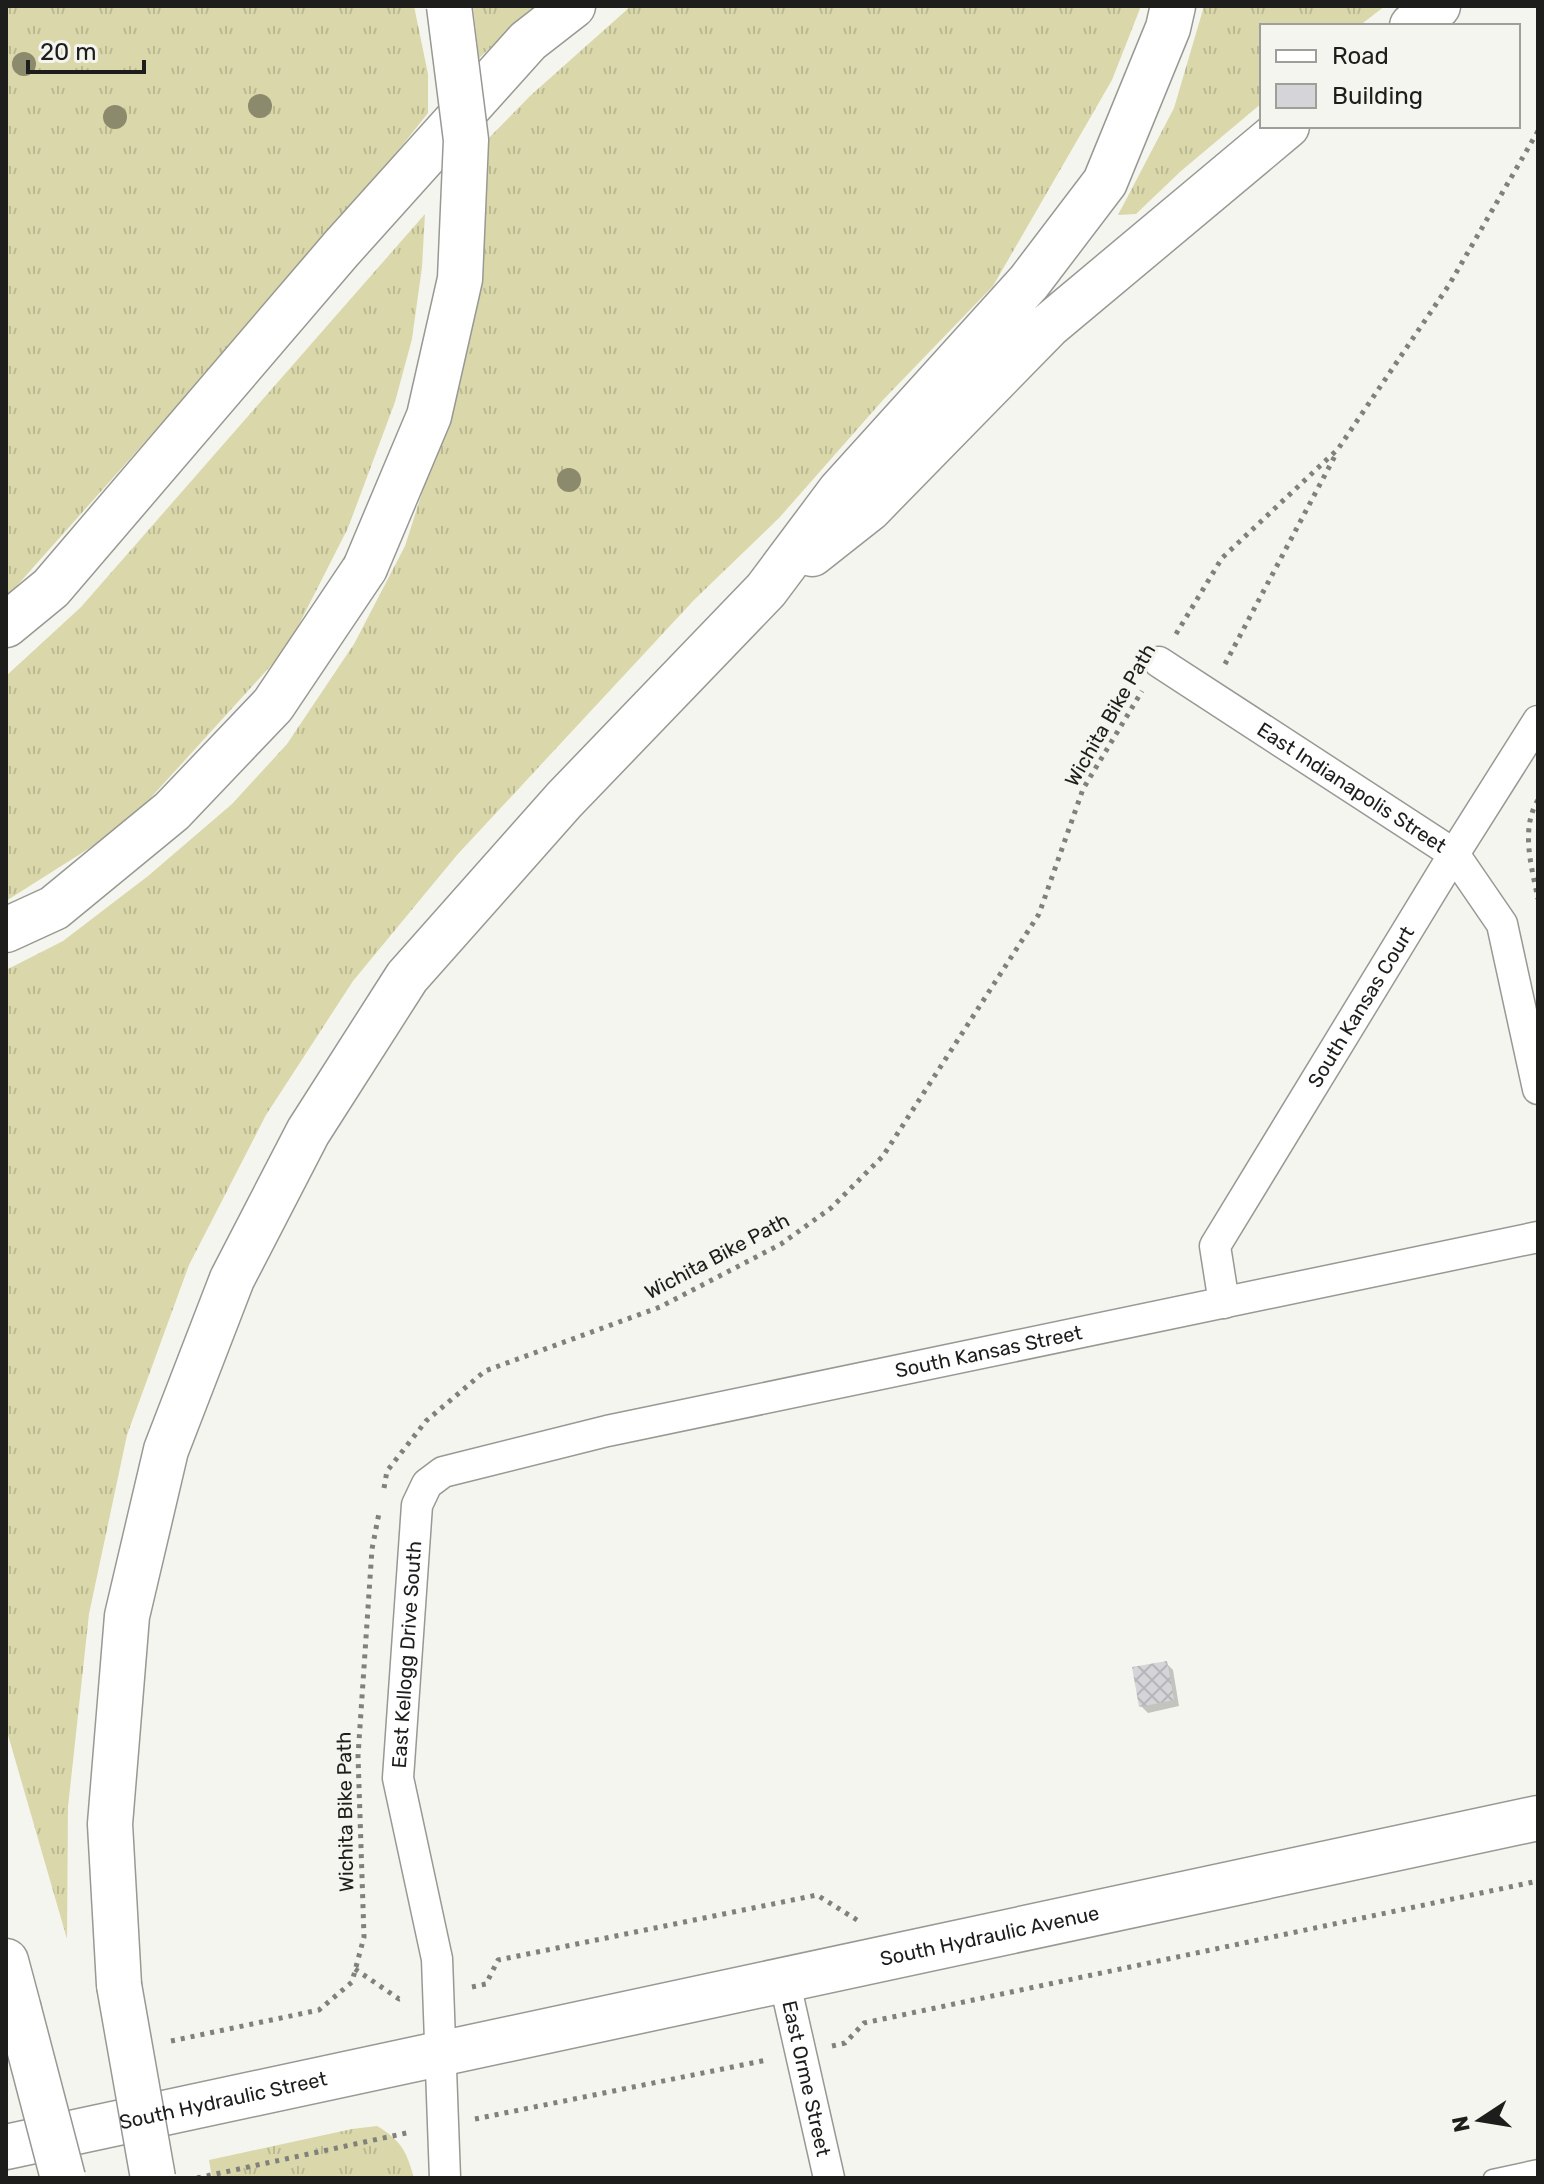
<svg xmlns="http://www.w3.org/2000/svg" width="1544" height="2184" font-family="Rubik,sans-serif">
	<defs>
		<pattern id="grass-tufts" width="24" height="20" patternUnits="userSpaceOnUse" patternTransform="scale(2)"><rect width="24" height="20" fill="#dad8aa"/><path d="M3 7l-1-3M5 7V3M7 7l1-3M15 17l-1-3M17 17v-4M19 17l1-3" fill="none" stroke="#bbb992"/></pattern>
		<pattern id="building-cross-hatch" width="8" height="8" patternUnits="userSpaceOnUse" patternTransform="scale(2)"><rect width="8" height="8" fill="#d4d4d9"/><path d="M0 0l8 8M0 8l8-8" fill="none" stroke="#b6b6ba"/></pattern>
	</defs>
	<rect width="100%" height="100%" fill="#f5f5ef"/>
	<path fill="url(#grass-tufts)" d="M 6,6 L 414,6 L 428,74 L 428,113 L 347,215 L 6,598 Z
		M 473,6 L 537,6 L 479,58 Z
		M 631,6 L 1141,6 L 1112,80 L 993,286 L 883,400 L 779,518 L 694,600 L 457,855 L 353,981 L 266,1115 L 189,1265 L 127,1435 L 89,1614 L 68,1807 L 67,1939 L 6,1728 L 6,970 L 63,941 L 148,876 L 232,804 L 287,744 L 354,644 L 405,546 L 467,352 L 485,219 L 485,142 L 530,96 Z
		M 1204,6 L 1385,6 L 1359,26 L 1262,26 L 1262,103 L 1181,171 L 1136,214 L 1118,215 L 1174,108 Z
		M 425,214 L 422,267 L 412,339 L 395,402 L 348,528 L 287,648 L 126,825 L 6,901 L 6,676 L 81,607 Z
		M 377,2126 C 401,2140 407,2152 414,2178 L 212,2178 L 209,2160 L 352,2129 Z"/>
	<path fill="#0003" d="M 1166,1663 L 1173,1670 L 1179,1706 L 1148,1713 L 1141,1706 Z"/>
	<path fill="url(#building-cross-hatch)" d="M 1167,1661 L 1174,1700 L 1139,1707 L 1132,1667 Z"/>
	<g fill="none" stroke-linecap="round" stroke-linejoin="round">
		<g stroke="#989894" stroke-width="19">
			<path id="lane" d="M 1492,2178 L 1538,2168"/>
		</g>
		<g stroke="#989894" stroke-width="33">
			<g id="street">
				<path id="s1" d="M 1159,662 L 1454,854 L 1502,924 L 1538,1089"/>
				<path id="s2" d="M 1224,1303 L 1215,1246 L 1454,854 L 1538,721"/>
				<path id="s3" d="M 784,1979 L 829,2178"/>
				<path id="s4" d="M 445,2178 L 437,1959 L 398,1778 L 417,1505 L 427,1484 L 443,1472 L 607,1431 L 1538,1237"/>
			</g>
		</g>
		<g stroke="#989894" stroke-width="47">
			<g id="secondary">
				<path id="s5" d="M 6,2147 L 1538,1818"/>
			</g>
		</g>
		<g stroke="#989894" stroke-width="47">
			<path id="highway" d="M 1412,26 L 1438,6
				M 812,554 L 869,509 L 1048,326 L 1287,126
				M 6,625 L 51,588 L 341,249 L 528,41 L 573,6
				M 6,930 L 54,908 L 172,811 L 273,705 L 365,568
				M 6,1961 L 18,2006
				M 119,1985 L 110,1824 L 127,1616 L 166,1450 L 232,1279 L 308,1132 L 407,977 L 564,800 L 766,590 L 840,491 L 1029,282 L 1105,182 L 1168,28 L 1173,6"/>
		</g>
		<path stroke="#80807c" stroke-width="5" stroke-dasharray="4 6" stroke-linecap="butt" d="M 1176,634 L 1222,558 L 1338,449 L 1449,285 L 1538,131
			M 1225,664 L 1336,454
			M 1538,800 C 1520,829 1532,868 1538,899
			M 384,1488 L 387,1471 L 426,1421 L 485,1371 L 660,1307 L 781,1244 L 831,1208 L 883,1156 L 1039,914 L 1083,789 L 1142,691
			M 355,1969 L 399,1999 L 403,1998
			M 472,1987 L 486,1984 L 498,1960 L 817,1895 L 857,1920
			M 171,2041 L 319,2010 L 352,1982 L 364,1937 L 358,1756 L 372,1549 L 379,1513
			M 832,2046 L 845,2043 L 864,2023 L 1538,1881
			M 475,2119 L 767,2060
			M 197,2178 L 411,2132"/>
		<use href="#lane" stroke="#fff" stroke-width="16"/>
		<use href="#street" stroke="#fff" stroke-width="30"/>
		<use href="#secondary" stroke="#fff" stroke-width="44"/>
		<use href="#highway" stroke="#fff" stroke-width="44"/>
		<g stroke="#989894" stroke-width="47" stroke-linecap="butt">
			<path id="highway-bridge" d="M 365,568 L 429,416 L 460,279 L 466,140 L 449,6
				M 119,1985 L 153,2178
				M 18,2006 L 63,2178"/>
		</g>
		<use href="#highway-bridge" stroke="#fff" stroke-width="44"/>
	</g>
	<g fill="#8c8a6c">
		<circle cx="24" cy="64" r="12"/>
		<circle cx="260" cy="106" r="12"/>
		<circle cx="115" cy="117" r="12"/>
		<circle cx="569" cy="480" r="12"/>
	</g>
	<g text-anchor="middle" stroke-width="7" stroke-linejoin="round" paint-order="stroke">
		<g font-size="20" fill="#1d1d1b" stroke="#f5f5ef">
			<text transform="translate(1110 715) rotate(-60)" y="7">Wichita Bike Path</text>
			<text dy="7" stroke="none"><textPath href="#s1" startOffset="230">East Indianapolis Street</textPath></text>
			<text dy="7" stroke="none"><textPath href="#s2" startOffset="338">South Kansas Court</textPath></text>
			<text transform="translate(717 1256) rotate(-28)" y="7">Wichita Bike Path</text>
			<text dy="7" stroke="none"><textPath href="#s4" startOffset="1280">South Kansas Street</textPath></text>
			<text dy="7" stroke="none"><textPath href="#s4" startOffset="528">East Kellogg Drive South</textPath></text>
			<text transform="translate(345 1812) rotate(-91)" y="7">Wichita Bike Path</text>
			<text dy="7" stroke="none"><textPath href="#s5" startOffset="1006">South Hydraulic Avenue</textPath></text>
			<text dy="7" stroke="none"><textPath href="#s3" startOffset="102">East Orme Street</textPath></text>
			<text dy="7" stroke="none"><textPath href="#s5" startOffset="222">South Hydraulic Street</textPath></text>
		</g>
	</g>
	<rect width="1544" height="2184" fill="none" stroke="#1d1d1b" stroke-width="16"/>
	<rect x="1260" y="24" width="260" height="104" fill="#f5f5ef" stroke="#9f9f9a" stroke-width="2"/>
	<rect x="1276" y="50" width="40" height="12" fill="#ffffff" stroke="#9f9f9a" stroke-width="2"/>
	<text x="1332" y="64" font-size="24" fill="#1d1d1b">Road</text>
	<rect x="1276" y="84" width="40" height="24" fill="#d4d4d9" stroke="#9f9f9a" stroke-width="2"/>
	<text x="1332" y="104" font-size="24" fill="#1d1d1b">Building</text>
	<g transform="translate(1480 2120) rotate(258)" stroke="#f5f5ef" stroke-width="6" paint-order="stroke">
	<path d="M0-6L14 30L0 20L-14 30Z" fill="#1d1d1b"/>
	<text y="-12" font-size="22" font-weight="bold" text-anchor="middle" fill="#1d1d1b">N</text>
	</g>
	<path d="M28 60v12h116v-12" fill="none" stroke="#1d1d1b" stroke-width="4"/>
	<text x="40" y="60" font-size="24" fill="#1d1d1b" stroke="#f5f5ef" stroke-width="6" paint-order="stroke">20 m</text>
</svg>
